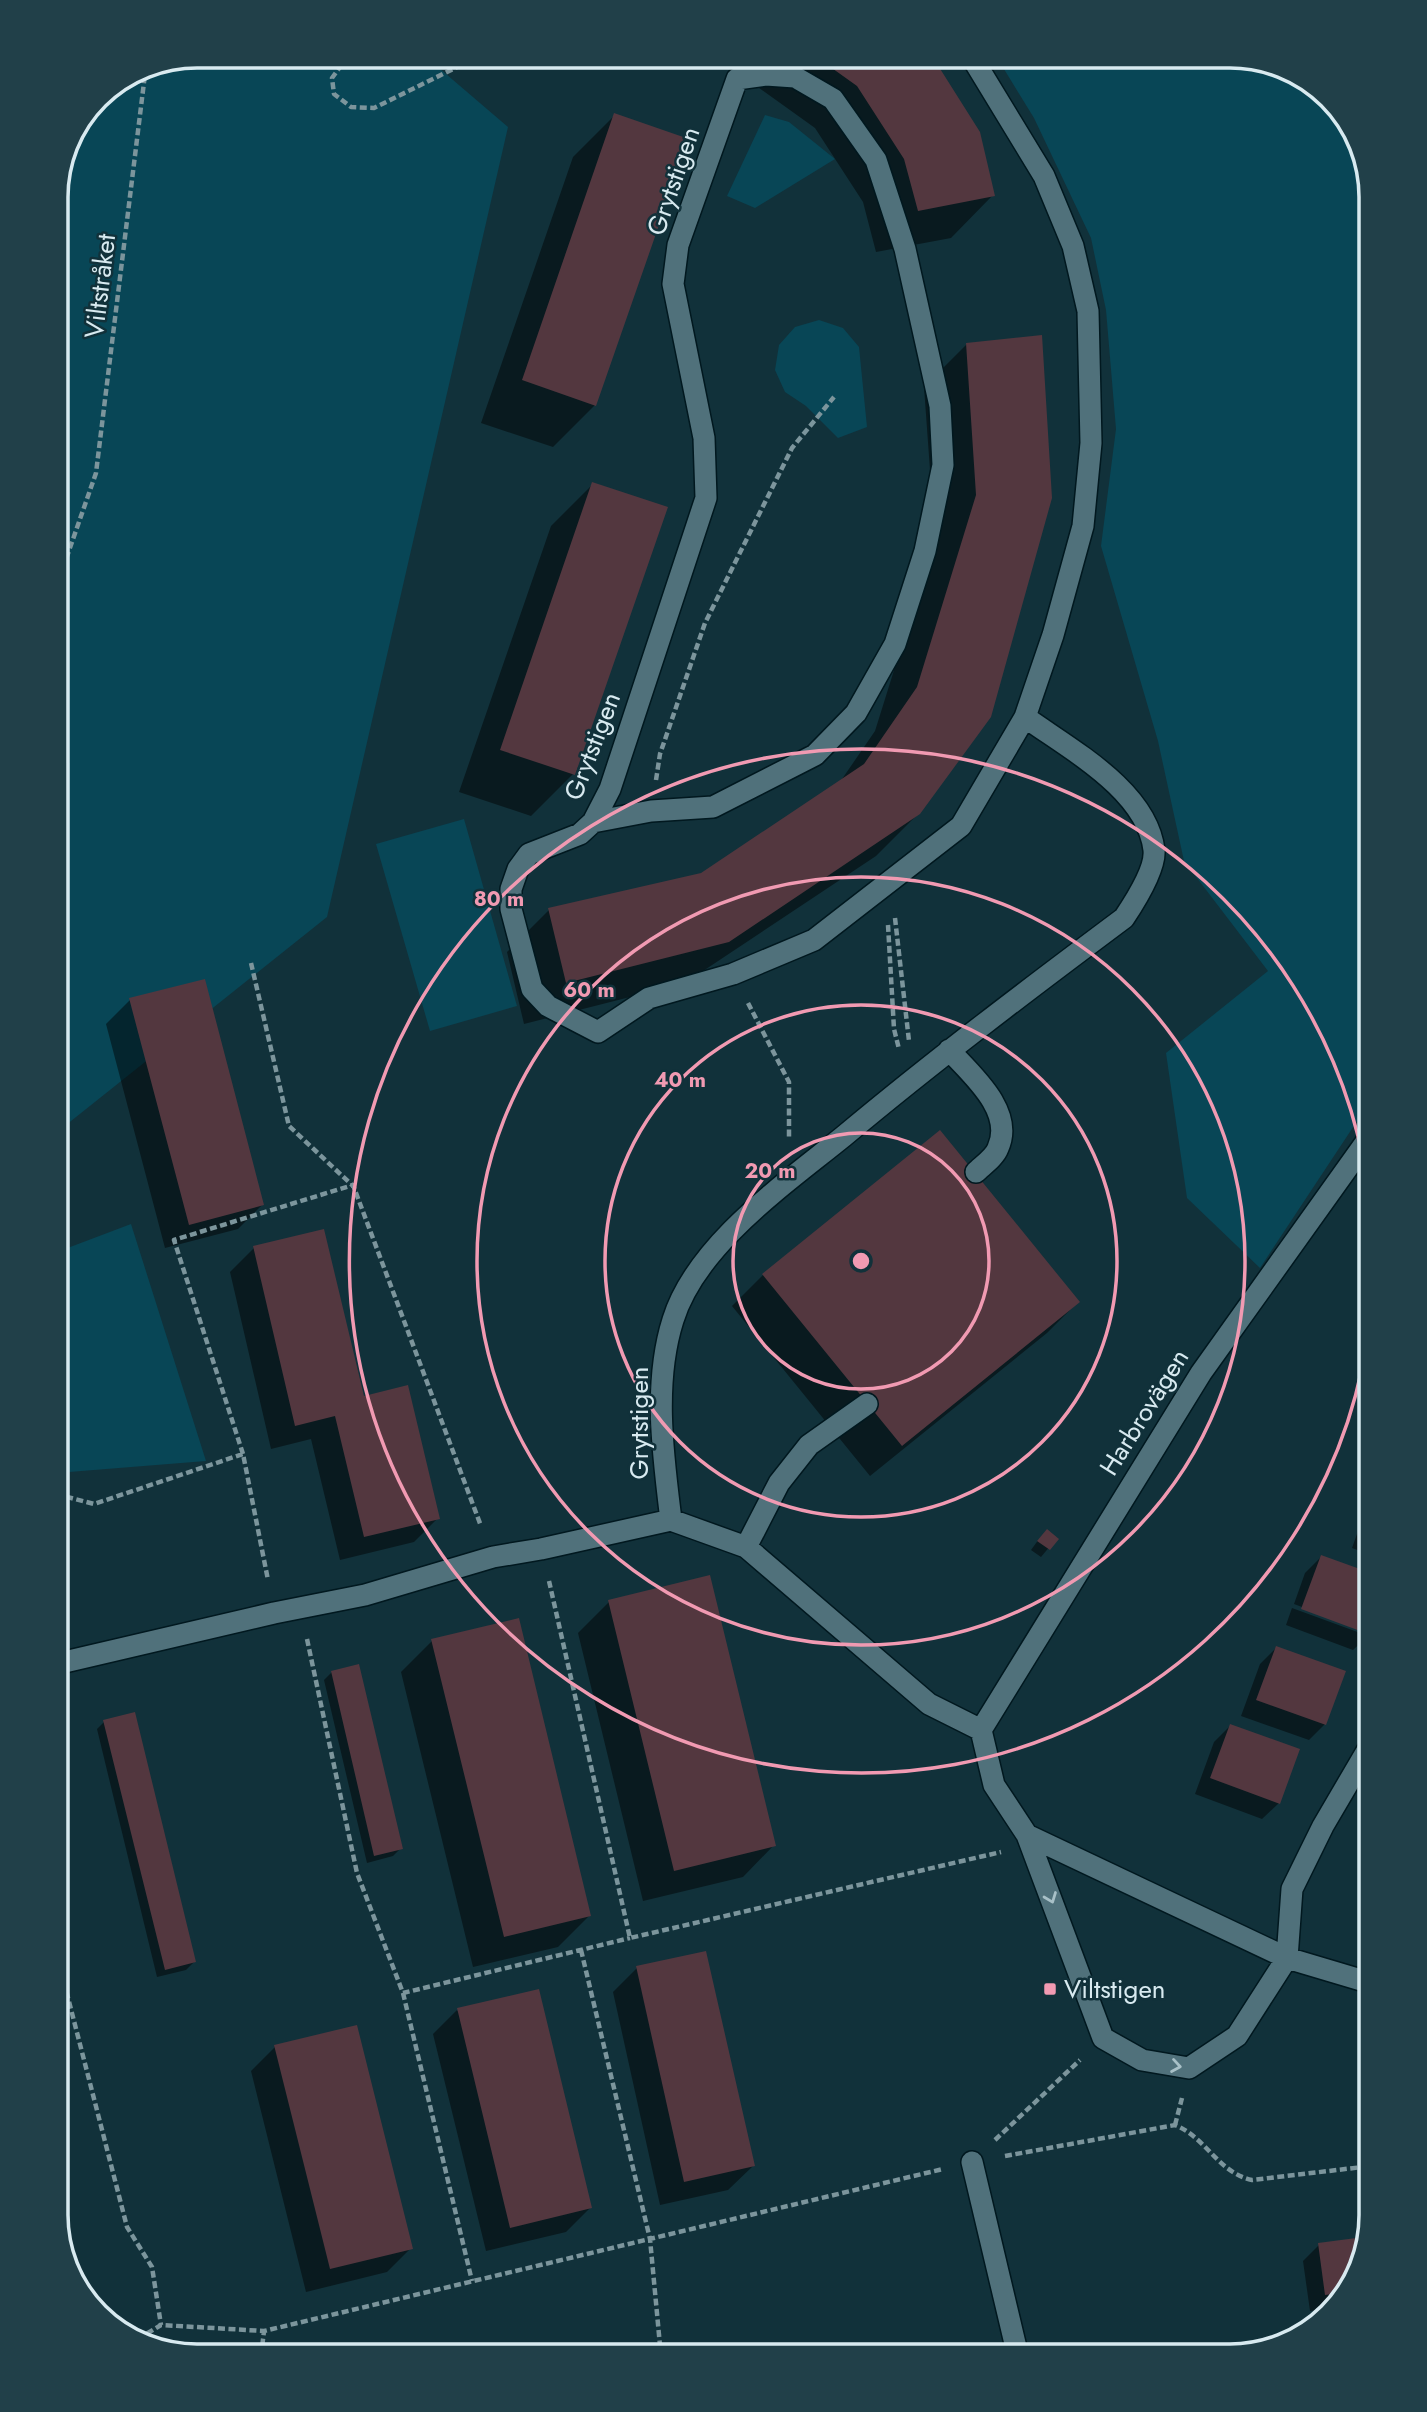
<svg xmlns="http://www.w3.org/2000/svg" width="1427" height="2412" font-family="Jost,sans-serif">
	<rect width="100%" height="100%" fill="#11313a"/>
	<path fill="#084656" d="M 197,56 L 425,56 L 508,127 L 327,917 L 56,1133 L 56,188 L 67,143 L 98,97 L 144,67 Z
		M 996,56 L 1239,56 L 1309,80 L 1357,135 L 1371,197 L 1371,1100 L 1260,1268 L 1187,1198 L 1166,1053 L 1268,971 L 1184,861 L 1158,741 L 1101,546 L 1116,429 L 1106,310 L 1091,238 L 1034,118 Z
		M 765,115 L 789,122 L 835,159 L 755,208 L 727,196 Z
		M 819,320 L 843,328 L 859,347 L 867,427 L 838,438 L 806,406 L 785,392 L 775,370 L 779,345 L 795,327 Z
		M 464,819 L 517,1006 L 430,1031 L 376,844 Z
		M 131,1224 L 206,1461 L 69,1472 L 57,1252 Z"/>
	<path fill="#0007" d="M 690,56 L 930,56 L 993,195 L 951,238 L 876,252 L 863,202 L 815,128 L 734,70 Z
		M 615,115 L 595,405 L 553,447 L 481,423 L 573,157 Z
		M 1040,337 L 919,813 L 876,856 L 685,983 L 524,1024 L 507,952 L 549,910 L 702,874 L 840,782 L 875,731 L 935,539 L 924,387 L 967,344 Z
		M 593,484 L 573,774 L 531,816 L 459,792 L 551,526 Z
		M 130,1000 L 262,1205 L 238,1229 L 165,1248 L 106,1024 Z
		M 254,1248 L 362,1398 L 438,1518 L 414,1542 L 340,1560 L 311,1439 L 271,1449 L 230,1272 Z
		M 763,1275 L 1078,1302 L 1047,1333 L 870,1476 L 732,1306 Z
		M 1371,1495 L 1371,1555 L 1352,1548 Z
		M 1039,1539 L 1056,1539 L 1041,1557 L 1031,1550 Z
		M 1321,1557 L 1370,1634 L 1353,1650 L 1286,1625 L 1292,1608 L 1363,1634 L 1363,1630 L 1294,1604 L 1305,1573 Z
		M 609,1602 L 774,1845 L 743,1877 L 643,1901 L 578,1633 Z
		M 432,1641 L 589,1916 L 558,1947 L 473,1967 L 401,1672 Z
		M 1276,1648 L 1325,1724 L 1309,1740 L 1241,1716 L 1260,1664 Z
		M 332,1672 L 401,1848 L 393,1856 L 367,1863 L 324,1680 Z
		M 104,1722 L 194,1962 L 186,1970 L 157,1977 L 97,1729 Z
		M 1230,1726 L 1279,1803 L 1262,1819 L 1195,1794 L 1214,1742 Z
		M 637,1968 L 753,2166 L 728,2190 L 660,2205 L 613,1992 Z
		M 457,2010 L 590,2208 L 566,2232 L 486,2251 L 433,2034 Z
		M 275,2047 L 411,2248 L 387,2272 L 306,2292 L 251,2071 Z
		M 1364,2239 L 1347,2293 L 1330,2308 L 1310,2311 L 1303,2261 L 1319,2245 Z"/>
	<path fill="#53373f" d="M 815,56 L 932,56 L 980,132 L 995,196 L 918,211 L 904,159 L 857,86 Z
		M 614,113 L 689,139 L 596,406 L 522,380 Z
		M 1042,335 L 1052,498 L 991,717 L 920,814 L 729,942 L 566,983 L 548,908 L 701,873 L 864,764 L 917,687 L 976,495 L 966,343 Z
		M 592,482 L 668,507 L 575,775 L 500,750 Z
		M 205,979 L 264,1205 L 189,1225 L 129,998 Z
		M 940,1130 L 1080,1302 L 902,1446 L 762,1274 Z
		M 324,1229 L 364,1396 L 408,1385 L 440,1519 L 364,1537 L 335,1416 L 295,1426 L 253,1246 Z
		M 1047,1529 L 1059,1539 L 1050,1550 L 1037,1541 Z
		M 1321,1555 L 1371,1573 L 1371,1635 L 1301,1609 Z
		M 710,1575 L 776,1846 L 674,1871 L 608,1600 Z
		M 519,1618 L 591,1916 L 504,1937 L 431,1639 Z
		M 1276,1646 L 1346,1671 L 1326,1725 L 1256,1700 Z
		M 359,1664 L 403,1849 L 374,1856 L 331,1671 Z
		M 135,1712 L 196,1962 L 165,1970 L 103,1720 Z
		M 1230,1724 L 1300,1749 L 1280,1804 L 1210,1778 Z
		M 706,1951 L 755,2166 L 684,2182 L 636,1966 Z
		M 539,1989 L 592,2208 L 510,2228 L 457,2008 Z
		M 357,2025 L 413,2249 L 330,2269 L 274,2045 Z
		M 1364,2237 L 1348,2292 L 1325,2295 L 1318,2243 Z"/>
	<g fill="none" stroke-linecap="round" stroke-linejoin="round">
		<g stroke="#01181f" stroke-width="24">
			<path id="minor" d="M 593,822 L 651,811 L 713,807 L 815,755 L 856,713 L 895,644 L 925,551 L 943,465 L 940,406 L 905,249 L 876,160 L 833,99 L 795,77 L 766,75 L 737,79 L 678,245 L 673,284 L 704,438 L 706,498 L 610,789 L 593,822 L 580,834 L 529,854 L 518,869 L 511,889 L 511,909 L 532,989 L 548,1006 L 598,1032 L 649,998 L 733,974 L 814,940 L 961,826 L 1025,717 L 1053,635 L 1083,526 L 1091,443 L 1088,311 L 1073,246 L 1044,176 L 971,56
				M 949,1050 C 971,1074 1015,1111 998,1148 C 995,1157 982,1166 976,1172
				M 746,1547 L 779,1483 L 809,1445 L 867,1404
				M 56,1664 L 274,1613 L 365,1595 L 493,1557 L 541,1549 L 671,1520
				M 981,1730 L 929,1704 L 746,1547 L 671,1520 C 663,1455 653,1383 673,1320 C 696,1245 785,1184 844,1136 C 935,1060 1029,989 1124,918 C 1134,903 1156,869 1154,850 C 1147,790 1069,749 1025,717
				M 981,1730 L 1201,1373 L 1371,1135
				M 981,1730 L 994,1785 L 1027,1835 L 1287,1958 L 1371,1983
				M 1027,1835 L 1103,2038 L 1142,2060 L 1189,2068 L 1237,2036 L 1287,1958 L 1292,1889 L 1323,1826 L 1371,1744
				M 972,2162 L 1018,2356"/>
		</g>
		<path stroke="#7c959c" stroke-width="4.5" stroke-dasharray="7 3.5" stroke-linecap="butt" d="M 348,56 L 332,78 L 334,94 L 351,107 L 374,108 L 457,67 L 493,56
			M 679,56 L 708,67
			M 56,588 L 96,473 L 146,66
			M 656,780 L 660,754 L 705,623 L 792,448 L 834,397
			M 895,918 L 909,1041
			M 888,925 L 894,1029 L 899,1049
			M 251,963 L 289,1126 L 352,1185
			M 748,1003 L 789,1082 L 789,1138
			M 243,1454 L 174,1240 L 353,1185 L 481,1526
			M 56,1494 L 94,1504 L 243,1454 L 268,1580
			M 549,1581 L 630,1938 L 1001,1852
			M 307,1639 L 357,1873 L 403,1993 L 630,1938
			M 581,1950 L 650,2239 L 661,2356
			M 56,1951 L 127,2227 L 152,2267 L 161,2325
			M 403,1993 L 472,2281
			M 1175,2125 L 1182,2098
			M 995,2140 L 1080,2060
			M 1005,2156 L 1175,2125 C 1207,2138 1217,2172 1252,2180 L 1371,2166
			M 138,2339 L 161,2325 L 264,2331 L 943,2169
			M 261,2356 L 264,2331"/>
		<use href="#minor" stroke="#50717b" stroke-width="21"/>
	</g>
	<defs><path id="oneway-chevron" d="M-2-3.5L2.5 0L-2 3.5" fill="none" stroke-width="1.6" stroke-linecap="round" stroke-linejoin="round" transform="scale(1.75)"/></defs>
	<g stroke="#a8c0c7">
		<use href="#oneway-chevron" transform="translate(1051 1898) rotate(69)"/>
		<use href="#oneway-chevron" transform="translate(1176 2066) rotate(9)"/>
	</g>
	<g fill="none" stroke="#f19ab2" stroke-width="3.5">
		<circle cx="861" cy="1261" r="128"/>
		<circle cx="861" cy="1261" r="256"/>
		<circle cx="861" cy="1261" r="384"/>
		<path d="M1371 1310A512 512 0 1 1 1371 1212"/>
	</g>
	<rect fill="#f19ab2" stroke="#11313a" stroke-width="2.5" x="1043" y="1982" width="14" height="14" rx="3.5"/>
	<g text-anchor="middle" stroke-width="5" stroke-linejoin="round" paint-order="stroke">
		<g font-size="26" fill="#d8eaf0" stroke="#11313a">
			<text transform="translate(673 181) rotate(-71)" y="9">Grytstigen</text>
			<text transform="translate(100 286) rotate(-83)" y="9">Viltstråket</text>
			<text transform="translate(592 746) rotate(-69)" y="9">Grytstigen</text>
			<text transform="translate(1144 1412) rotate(-58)" y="9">Harbrovägen</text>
			<text transform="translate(639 1423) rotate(-90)" y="9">Grytstigen</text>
		</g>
		<g font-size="26" fill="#d8eaf0" stroke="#11313a" text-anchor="start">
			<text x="1064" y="1998">Viltstigen</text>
		</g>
	</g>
	<path d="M0 0H1427V2412H0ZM197 68H1230A129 129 0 0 1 1359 197V2215A129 129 0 0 1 1230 2344H197A129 129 0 0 1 68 2215V197A129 129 0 0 1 197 68Z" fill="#214049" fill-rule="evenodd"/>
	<path fill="none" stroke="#d8eaf0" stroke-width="3.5" d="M197 68H1230A129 129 0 0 1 1359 197V2215A129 129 0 0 1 1230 2344H197A129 129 0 0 1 68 2215V197A129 129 0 0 1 197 68Z"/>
	<circle cx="861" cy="1261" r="10" fill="#f19ab2" stroke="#11313a" stroke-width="3.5"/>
	<g font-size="21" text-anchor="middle" font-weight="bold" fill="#f19ab2" stroke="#11313a" stroke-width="5" stroke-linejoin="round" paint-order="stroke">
		<text x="499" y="906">80 m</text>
		<text x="589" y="997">60 m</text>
		<text x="680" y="1087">40 m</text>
		<text x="770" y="1178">20 m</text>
	</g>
</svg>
